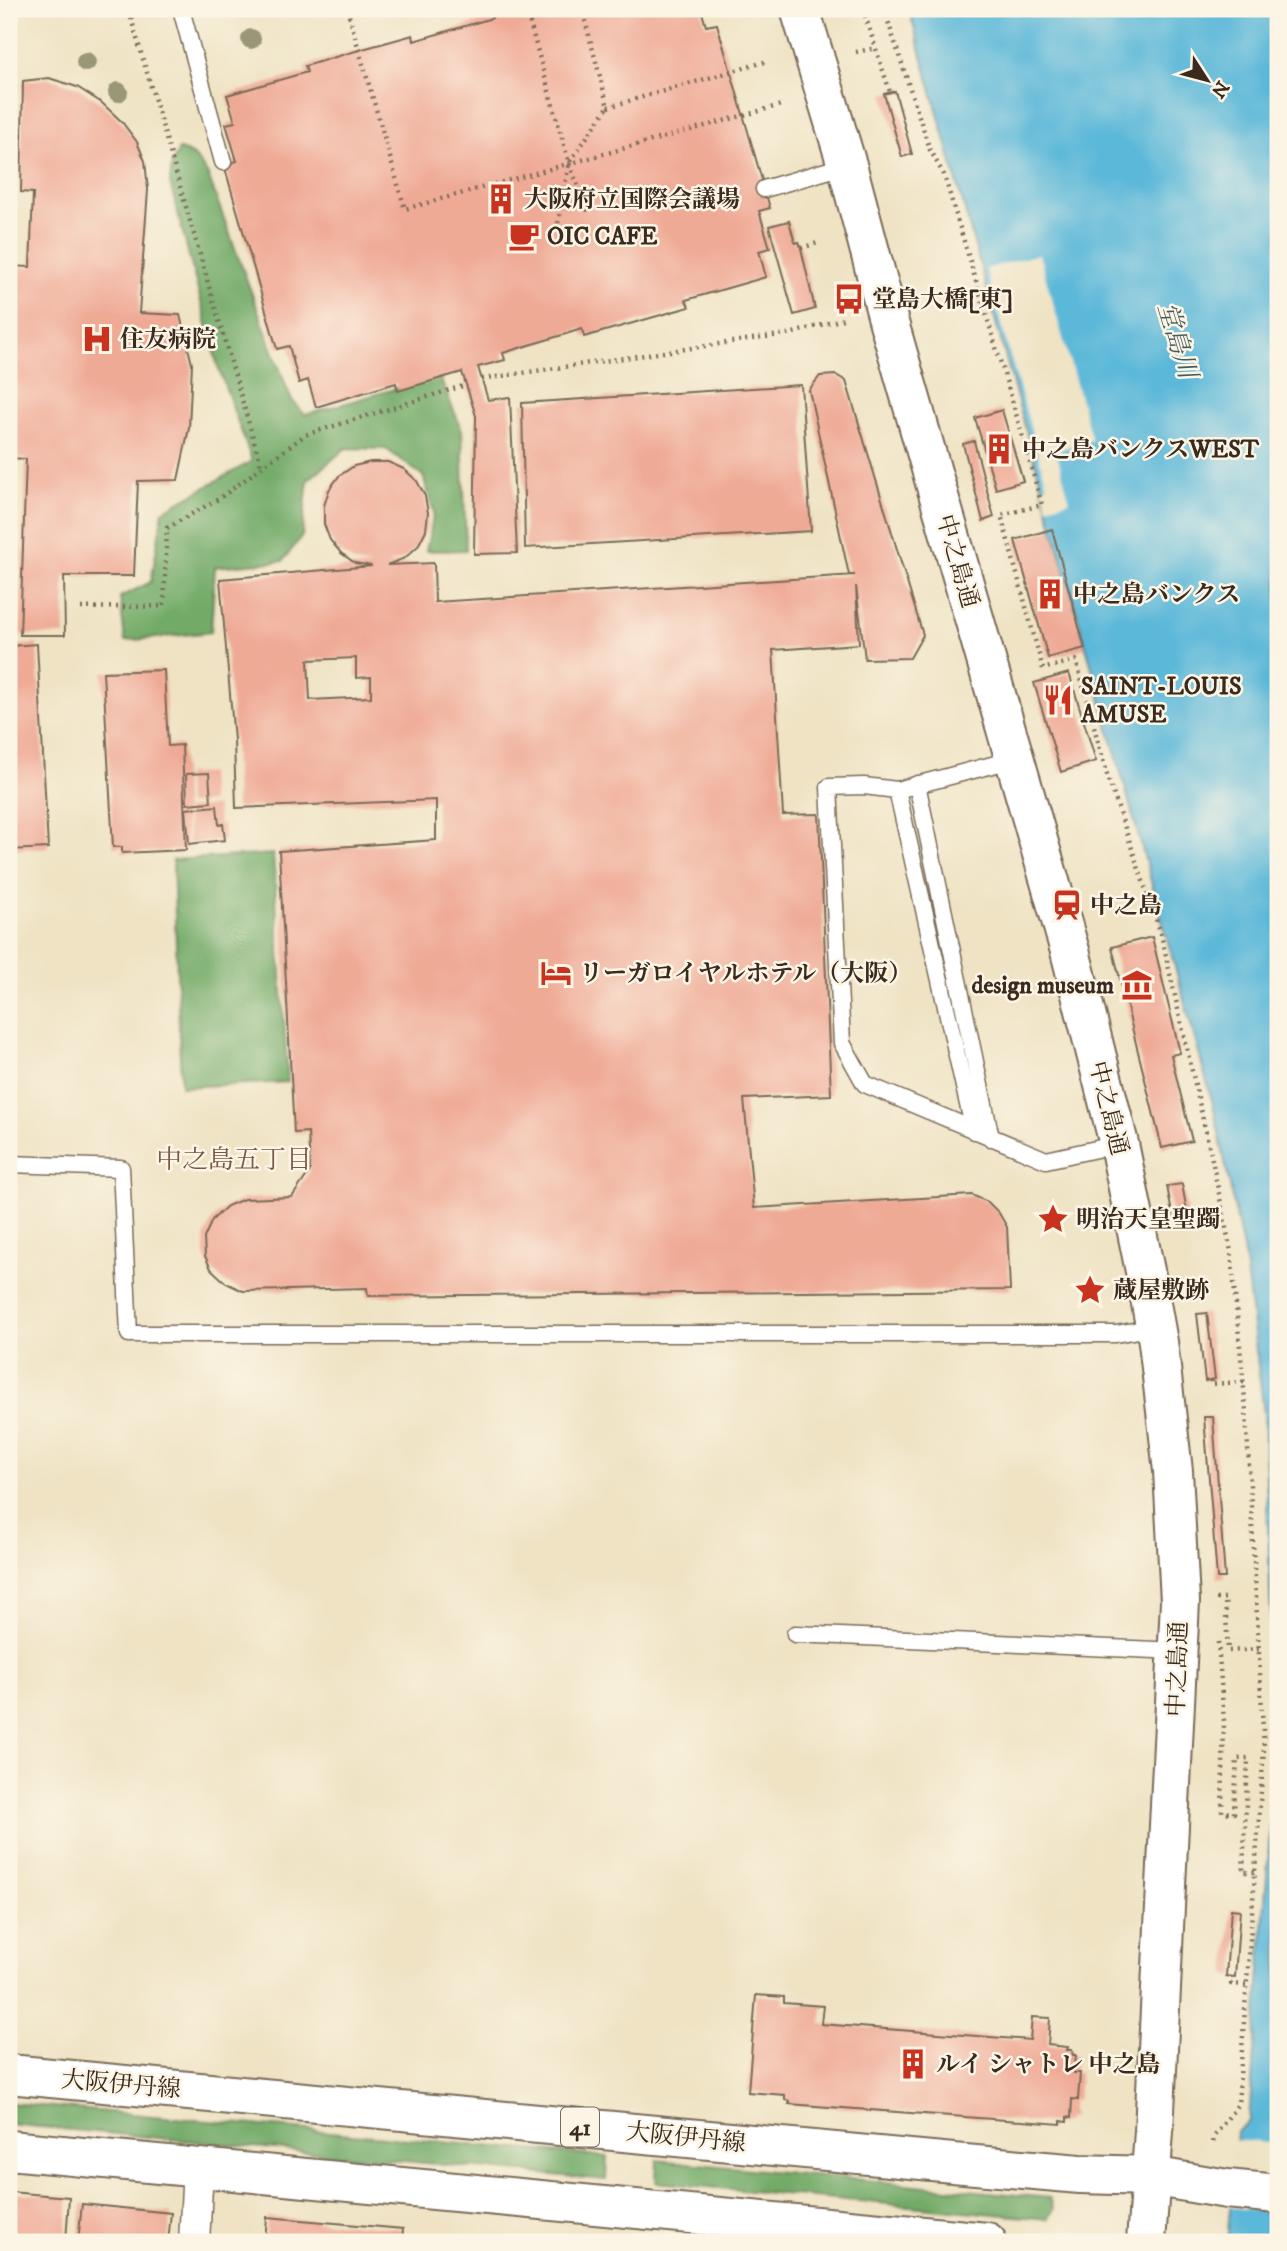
<svg xmlns="http://www.w3.org/2000/svg" width="1287" height="2251" font-family="'IM FELL DW Pica','Noto Serif JP',serif">
	<rect width="100%" height="100%" fill="#fcf5e5"/>
	<filter id="ink" filterUnits="userSpaceOnUse"><feTurbulence type="fractalNoise" baseFrequency=".0143" numOctaves="2"/><feDisplacementMap in="SourceGraphic" scale="14" xChannelSelector="R" yChannelSelector="G"/><feConvolveMatrix kernelMatrix="1 2 1 2 8 2 1 2 1" color-interpolation-filters="sRGB"/></filter>
	<filter id="wash" filterUnits="userSpaceOnUse"><feTurbulence type="fractalNoise" baseFrequency=".00686" numOctaves="4" result="noise"/><feDisplacementMap in="SourceGraphic" scale="28" xChannelSelector="R" yChannelSelector="G"/><feGaussianBlur stdDeviation="1.57" result="paint"/><feColorMatrix in="noise" values="0 0 0 0 0 0 0 0 0 0 0 0 0 0 0 0 0 1.4 0 .05"/><feComposite in="paint" operator="in"/></filter>
	<g filter="url(#wash)">
		<rect width="100%" height="100%" fill="#efe3c4"/>
		<path fill="#72aa68" stroke="#566a43" stroke-width="2" d="M 179,149 L 194,156 L 207,173 L 291,399 L 305,415 L 439,376 L 462,430 L 466,550 L 426,551 L 434,512 L 423,476 L 386,449 L 346,448 L 308,480 L 302,536 L 283,561 L 215,567 L 211,632 L 125,641 L 120,597 L 151,582 L 163,511 L 252,461 L 218,367 L 170,183 L 172,164 Z
			M 273,854 L 288,1082 L 181,1087 L 173,860 Z
			M 9,2103 L 607,2157 L 606,2180 L 9,2124 Z
			M 657,2160 L 1050,2198 L 1054,2209 L 1048,2219 L 656,2182 Z"/>
		<path fill="#5bb8d9" stroke="#4b717c" stroke-width="2" d="M 909,9 L 1278,9 L 1278,2242 L 1227,2242 L 1237,2132 L 1249,2121 L 1276,1751 L 1264,1414 L 1244,1254 L 1213,1104 Z"/>
		<path fill="#efe3c4" d="M 1039,254 L 1092,440 L 1056,451 L 1070,501 L 1047,507 L 1042,487 L 1047,486 L 986,269 Z
			M 1233,2140 L 1278,2144 L 1278,2212 L 1227,2207 Z"/>
		<g id="blocks">
			<path fill="#efaa96" fill-rule="evenodd" d="M 503,9 L 701,9 L 706,26 L 717,24 L 770,208 L 759,211 L 770,248 L 759,251 L 766,277 L 686,300 L 689,307 L 584,337 L 582,329 L 503,353 L 505,360 L 478,367 L 488,400 L 510,397 L 517,553 L 474,554 L 476,416 L 462,372 L 398,391 L 396,383 L 316,407 L 308,380 L 299,383 L 289,346 L 277,349 L 224,165 L 237,161 L 226,124 L 235,122 L 227,95 L 307,72 L 305,66 L 359,50 L 413,35 L 414,41 L 492,18 L 491,12 Z
				M 49,78 L 77,87 L 102,103 L 122,122 L 137,142 L 145,161 L 148,190 L 139,313 L 180,315 L 192,364 L 189,428 L 178,480 L 138,481 L 134,576 L 64,576 L 65,635 L 20,635 L 26,459 L 9,458 L 9,266 L 30,267 L 33,193 L 21,192 L 23,81 Z
				M 895,91 L 912,154 L 902,157 L 884,94 Z
				M 789,221 L 795,243 L 799,242 L 801,248 L 815,309 L 794,315 L 769,226 Z
				M 836,375 L 846,381 L 923,635 L 910,658 L 865,659 L 856,586 L 859,644 L 773,650 L 783,815 L 819,814 L 831,1095 L 744,1099 L 754,1208 L 972,1195 L 988,1202 L 999,1213 L 1007,1227 L 1010,1290 L 368,1296 L 367,1288 L 243,1291 L 226,1283 L 211,1269 L 205,1256 L 204,1238 L 212,1220 L 227,1206 L 244,1199 L 292,1197 L 310,1171 L 308,1132 L 294,1133 L 279,851 L 436,840 L 436,800 L 236,808 L 234,740 L 220,579 L 372,566 L 355,563 L 341,553 L 330,540 L 324,524 L 324,506 L 329,490 L 339,476 L 354,466 L 371,462 L 388,462 L 404,469 L 417,481 L 425,496 L 428,513 L 426,530 L 418,546 L 405,558 L 387,565 L 434,563 L 435,602 L 855,575 L 849,575 L 809,390 L 820,376 ZM 356,658 L 356,678 L 371,677 L 371,697 L 310,700 L 308,660 Z
				M 801,385 L 811,531 L 525,548 L 522,403 Z
				M 1002,410 L 1023,481 L 996,489 L 975,418 Z
				M 974,441 L 994,517 L 983,521 L 963,444 Z
				M 1052,529 L 1085,648 L 1048,658 L 1015,540 Z
				M 37,644 L 48,848 L 9,850 L 9,646 Z
				M 164,670 L 168,746 L 182,745 L 186,850 L 122,853 L 122,847 L 113,847 L 103,672 Z
				M 1069,673 L 1096,761 L 1061,772 L 1034,683 Z
				M 209,773 L 211,802 L 187,804 L 186,774 Z
				M 217,806 L 219,825 L 223,824 L 225,840 L 189,844 L 186,809 Z
				M 1152,937 L 1180,1053 L 1171,1055 L 1192,1141 L 1162,1148 L 1112,947 Z
				M 1182,1184 L 1188,1217 L 1173,1219 L 1167,1186 Z
				M 1207,1313 L 1215,1379 L 1205,1381 L 1197,1314 Z
				M 1204,1417 L 1213,1417 L 1225,1578 L 1217,1578 Z
				M 1231,1909 L 1240,1910 L 1235,1977 L 1226,1976 Z
				M 756,1995 L 784,1997 L 784,2003 L 823,2006 L 821,2024 L 1030,2040 L 1032,2017 L 1050,2018 L 1048,2045 L 1068,2047 L 1067,2050 L 1072,2050 L 1073,2055 L 1076,2055 L 1074,2073 L 1080,2073 L 1078,2100 L 1072,2099 L 1071,2118 L 1067,2117 L 1067,2122 L 1061,2121 L 1061,2124 L 789,2104 L 790,2101 L 785,2100 L 785,2095 L 748,2092 Z
				M 9,2192 L 69,2197 L 66,2242 L 9,2242 Z
				M 82,2204 L 171,2213 L 168,2242 L 78,2242 Z
				M 267,2217 L 403,2229 L 402,2242 L 265,2242 Z"/>
		</g>
	</g>
	<g filter="url(#ink)">
		<use href="#blocks" fill-opacity="0" stroke="#7a6b58" stroke-width="2"/>
		<g fill="none" stroke-linecap="round" stroke-linejoin="round">
			<g stroke="#7a6b58" stroke-width="19">
				<path id="service" d="M 181,9 L 223,162
					M 764,189 L 847,165
					M 1015,759 L 897,790 L 864,786 L 829,787 L 842,1043 L 865,1084 L 1046,1160 L 1119,1144
					M 917,784 L 991,1138
					M 897,790 L 974,1131
					M 9,1164 L 121,1168 L 129,1334 L 1116,1334 L 1155,1327
					M 795,1634 L 1178,1651"/>
			</g>
			<g stroke="#7a6b58" stroke-width="33">
				<path id="minor" d="M 194,2242 L 198,2169"/>
			</g>
			<g stroke="#7a6b58" stroke-width="42">
				<path id="tertiary" d="M 800,9 L 847,165 L 889,323 L 1070,951 L 1119,1144 L 1146,1276 L 1158,1342 L 1173,1471 L 1180,1601 L 1154,2131 L 1146,2242"/>
			</g>
			<g stroke="#7a6b58" stroke-width="42">
				<path id="primary" d="M 9,2074 L 953,2163 L 1080,2174 L 1151,2176 L 1227,2189 L 1278,2194
					M 9,2150 L 987,2242"/>
			</g>
			<path stroke="#7a6b58" stroke-width="4.5" stroke-dasharray="2 5" stroke-linecap="butt" d="M 347,9 L 405,209 L 781,105
				M 526,9 L 569,163 L 590,216
				M 863,9 L 890,92
				M 884,9 L 930,150 L 944,175 L 1014,407 L 1042,505 L 1001,515 L 1043,669 L 1076,660 L 1108,778 L 1161,934 L 1211,1155 L 1231,1252 L 1246,1410 L 1264,1749 L 1238,2104 L 1214,2137 L 1213,2145
				M 131,18 L 261,465
				M 856,52 L 876,48
				M 608,107 L 768,61
				M 558,223 L 569,163 L 608,107 L 582,9
				M 801,248 L 821,242
				M 482,379 L 793,333 L 843,319
				M 81,608 L 164,606 L 167,528 L 220,498 L 305,435 L 466,385
				M 1180,1218 L 1182,1227 L 1224,1217
				M 1211,1380 L 1211,1384 L 1244,1382
				M 1216,1599 L 1225,1598 L 1228,1651 L 1259,1649
				M 1218,1642 L 1224,1721 L 1222,1812 L 1234,1813 L 1237,1759 L 1248,1758 L 1243,1872 L 1255,1872
				M 1231,1976 L 1231,1984 L 1247,1985"/>
			<use href="#service" stroke="#fff" stroke-width="16"/>
			<use href="#minor" stroke="#fff" stroke-width="30"/>
			<use href="#tertiary" stroke="#fff" stroke-width="38"/>
			<use href="#primary" stroke="#fff" stroke-width="38"/>
		</g>
		<g fill="#9a9778">
			<circle cx="251" cy="39" r="10"/>
			<circle cx="86" cy="62" r="10"/>
			<circle cx="118" cy="92" r="10"/>
		</g>
	</g>
	<defs>
		<g id="building-bare" transform="scale(2.415)"><path d="M-4-6H4V6H1V3H-1V6H-4ZM-2.5-4.3h1.7v1.8h-1.7ZM.8-4.3h1.7v1.8H.8ZM-2.5-1h1.7V.8h-1.7ZM.8-1h1.7V.8H.8Z" fill="#c8321e" stroke="#fcf5e5" stroke-width="2.5" paint-order="stroke"/></g>
		<g id="cafe-bare" transform="scale(2.415)"><path d="M-5.5-4.5H6V0H3Q3 3.5 0 3.5H-2.5Q-5.5 3.5-5.5 0ZM3-3.2v2h1.7v-2ZM-6 4.5H4V6H-6Z" fill="#c8321e" stroke="#fcf5e5" stroke-width="2.5" paint-order="stroke"/></g>
		<g id="bus-bare" transform="scale(2.415)"><path d="M-5-6H5V4H4V6H2V4H-2V6H-4V4H-5ZM-3.5-4V0h7V-4ZM-3.5 1.2v1.5H-2V1.2ZM2 1.2v1.5H3.5V1.2Z" fill="#c8321e" stroke="#fcf5e5" stroke-width="2.5" paint-order="stroke"/></g>
		<g id="hospital-bare" transform="scale(2.415)"><path d="M-5-5h3v3.5h4V-5h3V5h-3V1.5h-4V5h-3Z" fill="#c8321e" stroke="#fcf5e5" stroke-width="2.5" paint-order="stroke"/></g>
		<g id="restaurant-bare" transform="scale(2.415)"><path d="M-5-6h1v4h1v-4h1v4h1v-4h1v5L-1.5 .5V6h-2V.5L-5-1ZM5-6V6H3V1.5H1.5Q1.5-4 5-6Z" fill="#c8321e" stroke="#fcf5e5" stroke-width="2.5" paint-order="stroke"/></g>
		<g id="station-bare" transform="scale(2.415)"><path d="M-3-6H3Q5-6 5-4V2Q5 4 3 4L4.5 6H3L1.5 4h-3L-3 6H-4.5L-3 4Q-5 4-5 2V-4Q-5-6-3-6ZM-3.5-4v3h7v-3ZM-3.5 1v1.5H-2V1ZM2 1v1.5H3.5V1Z" fill="#c8321e" stroke="#fcf5e5" stroke-width="2.5" paint-order="stroke"/></g>
		<g id="hotel-bare" transform="scale(2.415)"><path d="M-6-4.5h1.5V1H6V5H4.5V3h-9V5H-6ZM-4 0a1.8 1.8 0 1 1 3.6 0ZM.5 0V-2.5h3Q6-2.5 6 0Z" fill="#c8321e" stroke="#fcf5e5" stroke-width="2.5" paint-order="stroke"/></g>
		<g id="museum-bare" transform="scale(2.415)"><path d="M0-6L6-3V-2H-6V-3ZM-5-1h2V3h-2ZM-1-1h2V3h-2ZM3-1h2V3H3ZM-6 4H6V6H-6Z" fill="#c8321e" stroke="#fcf5e5" stroke-width="2.5" paint-order="stroke"/></g>
		<g id="sight-bare" transform="scale(2.415)"><path d="M0-6L1.8-2.2L6-1.7L2.9 1.2L3.7 5.4L0 3.3L-3.7 5.4L-2.9 1.2L-6-1.7L-1.8-2.2Z" fill="#c8321e" stroke="#fcf5e5" stroke-width="2.5" paint-order="stroke"/></g>
	</defs>
	<g fill-rule="evenodd">
		<use href="#building-bare" x="501" y="199"/>
		<use href="#cafe-bare" x="524" y="236"/>
		<use href="#bus-bare" x="849" y="299"/>
		<use href="#hospital-bare" x="97" y="339"/>
		<use href="#building-bare" x="999" y="449"/>
		<use href="#building-bare" x="1050" y="594"/>
		<use href="#restaurant-bare" x="1058" y="700"/>
		<use href="#station-bare" x="1067" y="905"/>
		<use href="#hotel-bare" x="556" y="973"/>
		<use href="#museum-bare" x="1137" y="985"/>
		<use href="#sight-bare" x="1053" y="1219"/>
		<use href="#sight-bare" x="1090" y="1290"/>
		<use href="#building-bare" x="913" y="2064"/>
	</g>
	<g text-anchor="middle" stroke-width="5" stroke-linejoin="round" paint-order="stroke">
		<rect fill="#fcf5e5" stroke="#75675a" stroke-width="2" x="561" y="2107.5" width="38" height="39" rx="5"/>
		<g font-size="23" font-weight="bold" fill="#3b2a1e">
			<text x="580" y="2135">41</text>
		</g>
		<g font-size="24" font-weight="bold" fill="#3b2a1e" stroke="#fcf5e5" text-anchor="start">
			<text x="524" y="207">大阪府立国際会議場</text>
			<text x="547" y="244">OIC CAFE</text>
			<text x="872" y="307">堂島大橋[東]</text>
			<text x="120" y="347">住友病院</text>
			<text x="1022" y="457">中之島バンクスWEST</text>
			<text x="1073" y="602">中之島バンクス</text>
			<text x="1081" y="694">SAINT-LOUIS<tspan x="1081" dy="28">AMUSE</tspan></text>
			<text x="1090" y="913">中之島</text>
			<text x="579" y="981">リーガロイヤルホテル（大阪）</text>
			<text x="1114" y="993" text-anchor="end">design museum</text>
			<text x="1076" y="1227">明治天皇聖躅</text>
			<text x="1113" y="1298">蔵屋敷跡</text>
			<text x="936" y="2072">ルイ シャトレ 中之島</text>
		</g>
		<g font-size="24" fill="#3b2a1e" stroke="#fcf5e5">
			<text transform="translate(958 561) rotate(74)" y="8">中之島通</text>
			<text transform="translate(1109 1108) rotate(76)" y="8">中之島通</text>
			<text transform="translate(1177 1669) rotate(-88)" y="8">中之島通</text>
			<text transform="translate(121 2084) rotate(5)" y="8">大阪伊丹線</text>
			<text transform="translate(686 2137) rotate(6)" y="8">大阪伊丹線</text>
		</g>
		<g font-size="26" font-style="italic" fill="#465c5f" stroke="#fcf5e5">
			<text transform="translate(1178 340) rotate(73)" y="9">堂島川</text>
		</g>
		<g font-size="26" fill="#7a5748" stroke="#fcf5e5">
			<text x="234" y="1168">中之島五丁目</text>
		</g>
	</g>
	<rect width="1287" height="2251" fill="none" stroke="#fcf5e5" stroke-width="35"/>
	<g transform="translate(1207 80) rotate(126)" stroke="#fcf5e5" stroke-width="5" paint-order="stroke">
	<path d="M0-5L12 26L0 18L-12 26Z" fill="#3b2a1e"/>
	<text y="-10" font-size="19" font-weight="bold" text-anchor="middle" fill="#3b2a1e">N</text>
	</g>
</svg>
